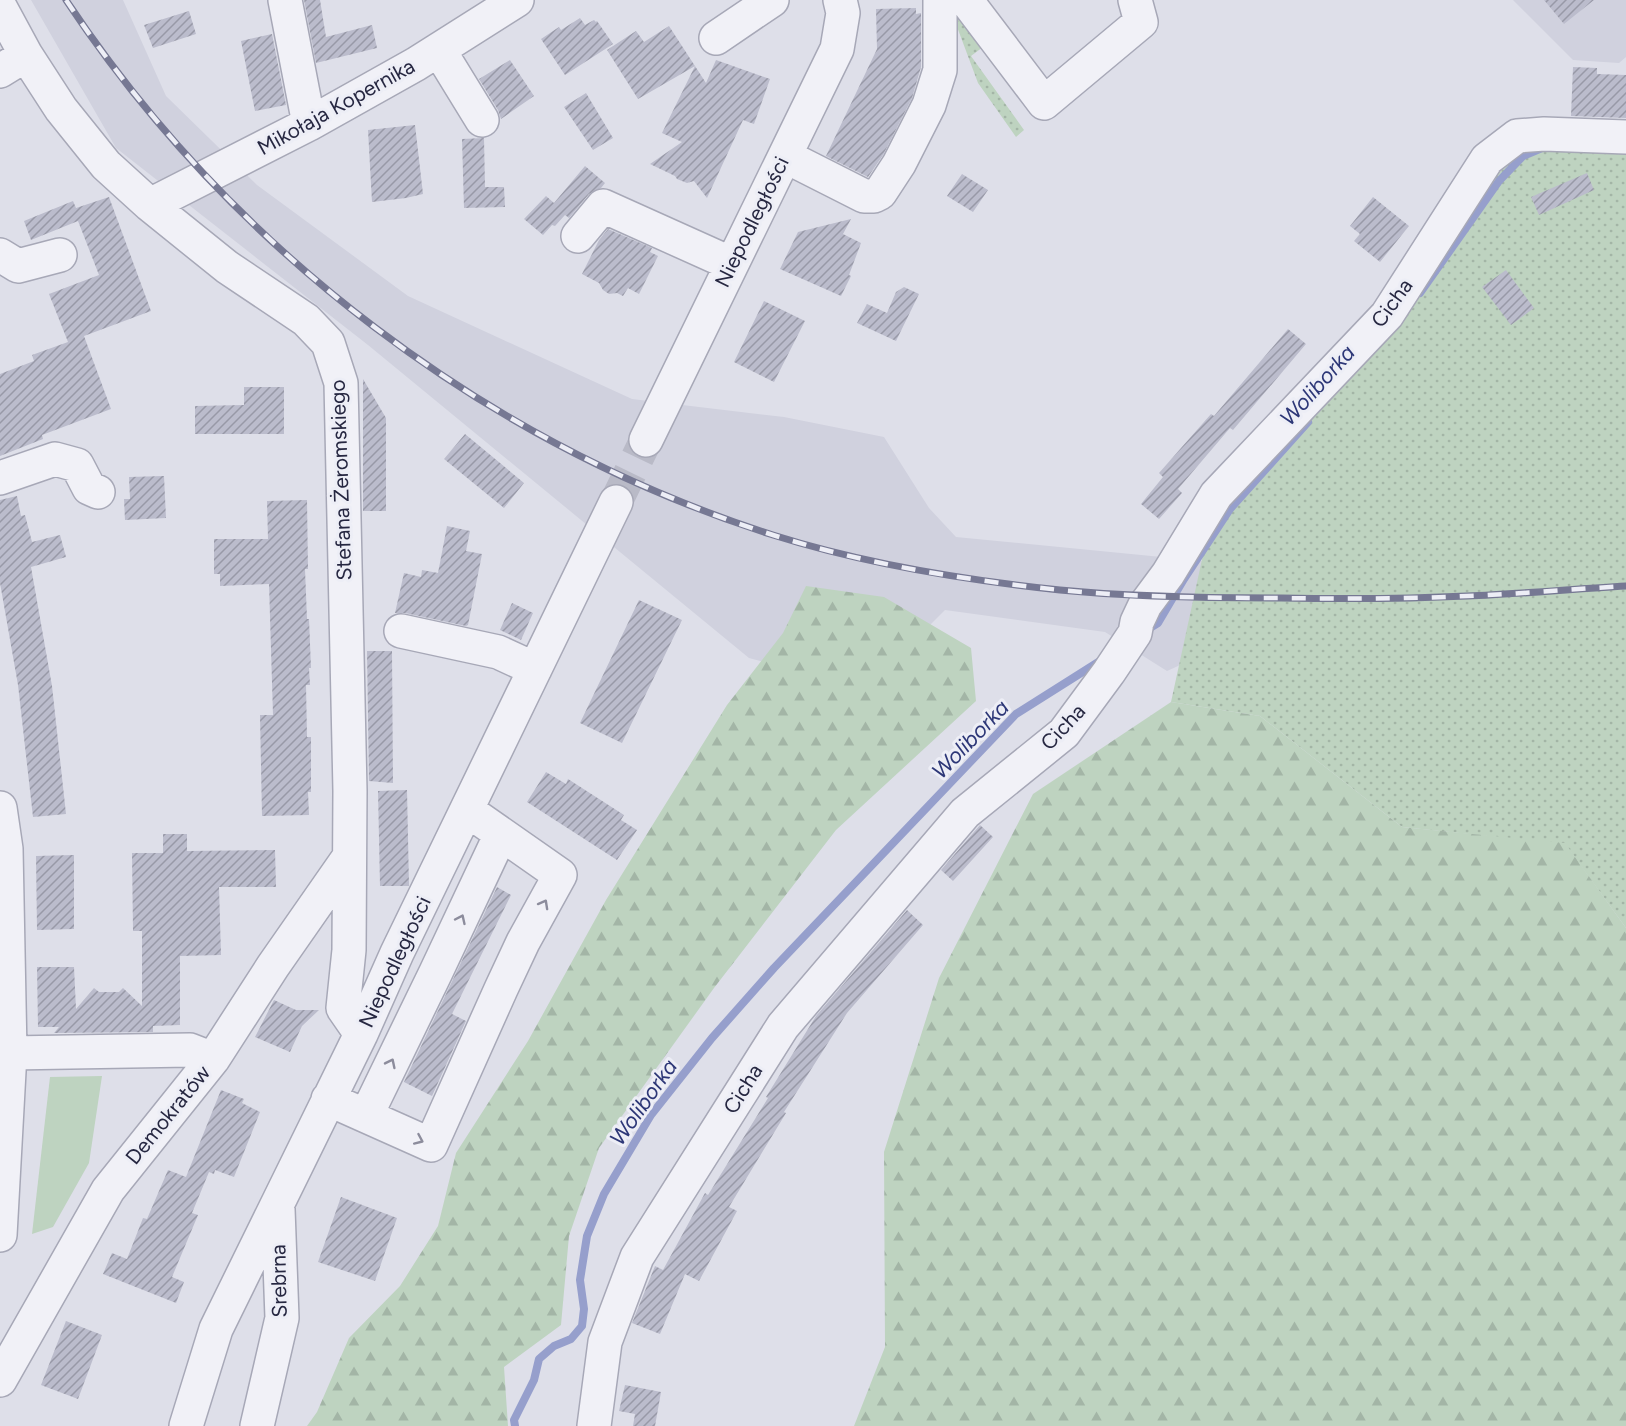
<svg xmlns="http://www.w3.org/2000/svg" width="1626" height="1426" font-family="Figtree,sans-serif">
	<defs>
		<pattern id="grass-dots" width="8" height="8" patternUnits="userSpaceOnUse" patternTransform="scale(1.5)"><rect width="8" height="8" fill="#bed3c0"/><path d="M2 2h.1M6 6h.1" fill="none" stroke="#a3b5a6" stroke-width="1.8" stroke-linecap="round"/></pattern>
		<pattern id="forest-firs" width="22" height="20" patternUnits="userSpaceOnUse" patternTransform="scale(1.5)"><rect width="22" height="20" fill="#bed3c0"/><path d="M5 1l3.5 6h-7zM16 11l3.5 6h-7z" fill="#a3b5a6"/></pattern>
		<pattern id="building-hatch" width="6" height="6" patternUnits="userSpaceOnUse" patternTransform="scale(1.5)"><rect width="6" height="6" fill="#bbbccc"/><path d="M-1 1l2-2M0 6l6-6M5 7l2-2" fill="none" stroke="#9899a7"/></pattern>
	</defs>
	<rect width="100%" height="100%" fill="#dedfe9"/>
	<path fill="#d0d1de" d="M 31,0 L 123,0 L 166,96 L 257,185 L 408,296 L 632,399 L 784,417 L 884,437 L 929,508 L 956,537 L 1233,564 L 1209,652 L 1167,671 L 1105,632 L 945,610 L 866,689 L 749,658 L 368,345 L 116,148 Z
		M 1513,0 L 1626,0 L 1626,57 L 1619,63 L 1573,60 Z"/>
	<path fill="url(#grass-dots)" d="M 947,0 L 987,44 L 971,56 L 1024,130 L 1016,137 L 978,83 Z
		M 1517,136 L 1626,138 L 1626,928 L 1565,844 L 1402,827 L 1260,716 L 1171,702 L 1216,495 Z"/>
	<path fill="url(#forest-firs)" d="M 806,586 L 884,597 L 971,648 L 976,701 L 836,830 L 714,988 L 599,1148 L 569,1236 L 561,1325 L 504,1367 L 508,1426 L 307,1426 L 317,1412 L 349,1338 L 400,1286 L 438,1226 L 456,1153 L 528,1041 L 606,900 L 727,705 L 783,633 Z
		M 1171,702 L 1260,716 L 1402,827 L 1565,843 L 1626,928 L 1626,1426 L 854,1426 L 885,1347 L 884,1152 L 939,978 L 1033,794 Z"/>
	<path fill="#bed3c0" d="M 102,1076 L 89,1163 L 53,1227 L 32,1234 L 50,1077 Z"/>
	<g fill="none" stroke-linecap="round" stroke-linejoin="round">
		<path stroke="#969fcc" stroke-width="8" d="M 1420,293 L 1499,181 L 1523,156 L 1542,148
			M 1145,631 L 1158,623 L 1184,579 L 1230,509 L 1308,422
			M 515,1426 L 514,1420 L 534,1380 L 539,1359 L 554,1346 L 571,1339 L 582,1326 L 584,1309 L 580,1280 L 587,1236 L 604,1194 L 651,1115 L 712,1038 L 774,968 L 1016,714 L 1100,661"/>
	</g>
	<path fill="url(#building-hatch)" d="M 304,0 L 320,0 L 326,37 L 372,25 L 377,48 L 316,63 Z
		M 1544,0 L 1594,0 L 1564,24 Z
		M 916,8 L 916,14 L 921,13 L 921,67 L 912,98 L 883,155 L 868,177 L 826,156 L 877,49 L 876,9 Z
		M 189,11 L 196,34 L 153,48 L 144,25 Z
		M 580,18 L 585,25 L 594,20 L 596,22 L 597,21 L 613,44 L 565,75 L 541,39 L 559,27 L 561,30 Z
		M 669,26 L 706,83 L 716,60 L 770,79 L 754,124 L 743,120 L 707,198 L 694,181 L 687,183 L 677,179 L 675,176 L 650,164 L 682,142 L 662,133 L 695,66 L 638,99 L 607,50 L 636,31 L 644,42 Z
		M 272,34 L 286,105 L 255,111 L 241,41 Z
		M 510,60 L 534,96 L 501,119 L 498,110 L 479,79 Z
		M 1573,67 L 1597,68 L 1597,74 L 1626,75 L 1626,118 L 1571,116 Z
		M 586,93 L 613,138 L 593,150 L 564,107 Z
		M 415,125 L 423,194 L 406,198 L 372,202 L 368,130 Z
		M 484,138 L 485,187 L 504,187 L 505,207 L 464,208 L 462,139 Z
		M 585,166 L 605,183 L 601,188 L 589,194 L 569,218 L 565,215 L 555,226 L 552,225 L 543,235 L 524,219 L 546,196 L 554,203 Z
		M 1587,173 L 1594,190 L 1539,215 L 1531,197 Z
		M 962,174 L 988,190 L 973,212 L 947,196 Z
		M 109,197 L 151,311 L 84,336 L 111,409 L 42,435 L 43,439 L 0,456 L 0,374 L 34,361 L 32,355 L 68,342 L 49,294 L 99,275 L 78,221 L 31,240 L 24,221 L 73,201 L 76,208 Z
		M 1373,197 L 1409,226 L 1380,262 L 1354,241 L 1360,234 L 1350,226 Z
		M 851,219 L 843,234 L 861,243 L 849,275 L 851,276 L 841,296 L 780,269 L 798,232 Z
		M 608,229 L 652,248 L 650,252 L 658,256 L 639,294 L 628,288 L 623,296 L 617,293 L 609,294 L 603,290 L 599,283 L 582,274 L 599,240 Z
		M 1506,270 L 1534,308 L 1511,325 L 1482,287 Z
		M 904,287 L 919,294 L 896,341 L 857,323 L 867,304 L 887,313 L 896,292 Z
		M 764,301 L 805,321 L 774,382 L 734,362 Z
		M 1288,329 L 1306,344 L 1233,430 L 1230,428 L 1178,489 L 1182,493 L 1159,519 L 1141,504 L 1163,477 L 1159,473 L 1211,414 L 1214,416 Z
		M 363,379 L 386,418 L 386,511 L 363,511 Z
		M 244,387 L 284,387 L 284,434 L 195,434 L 195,406 L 244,405 Z
		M 465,434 L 524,483 L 504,508 L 444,459 Z
		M 164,476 L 166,518 L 125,520 L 124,499 L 130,499 L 129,477 Z
		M 17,496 L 21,516 L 25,515 L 32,542 L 60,535 L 66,557 L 31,567 L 52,686 L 66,814 L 33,817 L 18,685 L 0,583 L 0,500 Z
		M 307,500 L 308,569 L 305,569 L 307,619 L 309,619 L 311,668 L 309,668 L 310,685 L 306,685 L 307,737 L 311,737 L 311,792 L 308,792 L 309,815 L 262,816 L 260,715 L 273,715 L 269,584 L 220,586 L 220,574 L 214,574 L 214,539 L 268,539 L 267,501 Z
		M 447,526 L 470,531 L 466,551 L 482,554 L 468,625 L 466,626 L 405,613 L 395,613 L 404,573 L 421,577 L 422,570 L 438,573 Z
		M 639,600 L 682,620 L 622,743 L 580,723 Z
		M 512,603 L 533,613 L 521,640 L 500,630 Z
		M 367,651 L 392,651 L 393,783 L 369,781 Z
		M 546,772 L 566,784 L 568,779 L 624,815 L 621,820 L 637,830 L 617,860 L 527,802 Z
		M 407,790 L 409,886 L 380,886 L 378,791 Z
		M 980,825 L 993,837 L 953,881 L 941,870 Z
		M 163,834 L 187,834 L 187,851 L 275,850 L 276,887 L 219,887 L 221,955 L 180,956 L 180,1025 L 153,1026 L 153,1032 L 54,1033 L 59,1027 L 38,1027 L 37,967 L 74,967 L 76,1009 L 94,988 L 99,992 L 119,992 L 123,988 L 142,1006 L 142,931 L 133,931 L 132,853 L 163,853 Z
		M 74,855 L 74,929 L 37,930 L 36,856 Z
		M 497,887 L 511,895 L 452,1014 L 466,1021 L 432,1096 L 404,1082 Z
		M 907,910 L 923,925 L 847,1013 L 784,1112 L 786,1113 L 729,1207 L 737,1211 L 699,1281 L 685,1274 L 660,1334 L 632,1323 L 655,1266 L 663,1270 L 705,1193 L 708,1195 L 768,1098 L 766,1097 L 816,1016 Z
		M 274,1000 L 296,1010 L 319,1010 L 302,1026 L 290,1052 L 255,1037 Z
		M 221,1090 L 244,1099 L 242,1103 L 260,1112 L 234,1177 L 215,1170 L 214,1174 L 209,1172 L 192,1213 L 198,1215 L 172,1277 L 184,1282 L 176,1303 L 103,1274 L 112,1253 L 127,1259 L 143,1218 L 147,1219 L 168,1170 L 186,1177 Z
		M 341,1197 L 397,1218 L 375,1281 L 318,1262 Z
		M 66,1321 L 102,1335 L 78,1399 L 41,1385 Z
		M 625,1385 L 661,1392 L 655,1426 L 633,1426 L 635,1414 L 619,1411 Z"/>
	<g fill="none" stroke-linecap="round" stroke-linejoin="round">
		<path stroke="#b9bac7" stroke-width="33" stroke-dasharray="33 16" stroke-linecap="butt" d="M 616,502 L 646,440"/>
		<g stroke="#a7a8b7" stroke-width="36">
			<path id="minor" d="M 285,0 L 309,124
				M 966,0 L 1044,103 L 1141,22 L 1135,0
				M 0,7 L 26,55 L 61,109 L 106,165 L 150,205 L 227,267 L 306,320 L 328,343 L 341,383 L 350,791 L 349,950 L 343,1008 L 361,1034
				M 716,38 L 772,0
				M 439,50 L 482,120
				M 0,71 L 26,55
				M 785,156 L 864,196 L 874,196 L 880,193 L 899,164 L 929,105 L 940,70 L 940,0
				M 150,205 L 309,124 L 416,64 L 517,0
				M 578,236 L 603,206 L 732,264
				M 0,255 L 18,266 L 60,255
				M 646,440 L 837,49 L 843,13 L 840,0
				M 0,478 L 55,459 L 77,465 L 89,488 L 98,492
				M 401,631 L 498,652 L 535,669
				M 0,808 L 6,849 L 10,1053 L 0,1235
				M 10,1053 L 190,1050 L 213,1059
				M 328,1099 L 431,1145 L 501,989 L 523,942 L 560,875 L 467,810
				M 366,1116 L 436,972 L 501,834
				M 0,1380 L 108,1190 L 213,1059 L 273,966 L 349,857
				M 186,1426 L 216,1329 L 361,1034 L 397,953 L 616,502
				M 257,1426 L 282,1318 L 278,1209
				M 594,1426 L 605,1342 L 637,1257 L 783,1026 L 965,813 L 1064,733 L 1109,672 L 1135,633 L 1137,622 L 1145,605 L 1168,574 L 1216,495 L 1387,315 L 1487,159 L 1517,136 L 1544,134 L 1626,137"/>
		</g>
		<use href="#minor" stroke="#f1f1f7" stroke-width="33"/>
		<g stroke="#767893" stroke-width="7">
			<path id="rail" d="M 66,0 C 232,250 487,444 773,535 C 865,564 964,580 1060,590 C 1133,597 1207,598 1281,598 C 1343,599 1405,599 1467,596 C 1520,594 1573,589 1626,586"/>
		</g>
		<use href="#rail" stroke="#edeef6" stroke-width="4.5" stroke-dasharray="14" stroke-linecap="butt"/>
	</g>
	<defs><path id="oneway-chevron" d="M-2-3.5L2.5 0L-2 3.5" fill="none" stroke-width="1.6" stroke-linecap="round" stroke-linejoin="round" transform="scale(1.5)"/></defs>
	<g stroke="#8c8c9c">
		<use href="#oneway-chevron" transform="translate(544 904) rotate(-61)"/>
		<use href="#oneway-chevron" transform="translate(461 919) rotate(-65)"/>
		<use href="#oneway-chevron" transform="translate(391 1063) rotate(-64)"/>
		<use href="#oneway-chevron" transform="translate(419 1140) rotate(24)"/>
	</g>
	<g text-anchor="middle" stroke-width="6" stroke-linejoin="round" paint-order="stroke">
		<g font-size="21" fill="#262741" stroke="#edeef6">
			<text transform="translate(336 107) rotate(-29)" y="7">Mikołaja Kopernika</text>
			<text transform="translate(752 222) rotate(-64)" y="7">Niepodległości</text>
			<text transform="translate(1392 303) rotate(-54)" y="7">Cicha</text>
			<text transform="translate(341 480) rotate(-92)" y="7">Stefana Żeromskiego</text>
			<text transform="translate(1063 727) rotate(-47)" y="7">Cicha</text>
			<text transform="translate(395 962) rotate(-65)" y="7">Niepodległości</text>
			<text transform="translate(743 1089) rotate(-58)" y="7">Cicha</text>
			<text transform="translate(168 1115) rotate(-51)" y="7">Demokratów</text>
			<text transform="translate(279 1281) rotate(-91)" y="7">Srebrna</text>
		</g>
		<g font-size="22" font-style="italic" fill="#2d3777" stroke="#edeef6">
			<text transform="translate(1317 385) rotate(-48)" y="8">Woliborka</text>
			<text transform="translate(970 739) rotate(-46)" y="8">Woliborka</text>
			<text transform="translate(643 1102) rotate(-55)" y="8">Woliborka</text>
		</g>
	</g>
</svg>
